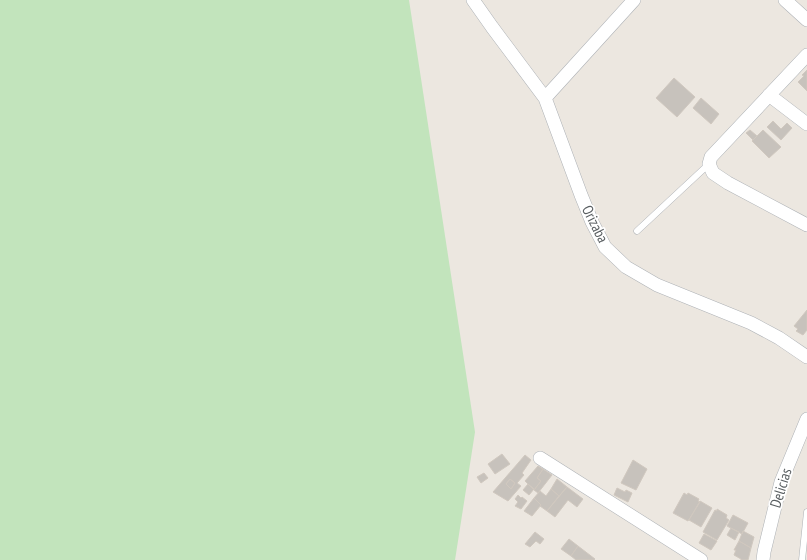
<svg xmlns="http://www.w3.org/2000/svg" width="807" height="560" font-family="'PT Sans Narrow',sans-serif">
	<rect width="100%" height="100%" fill="#ece7e0"/>
	<path fill="#c2e4bc" d="M 0,0 L 409,0 L 475,432 L 455,560 L 0,560 Z"/>
	<path fill="#c7c2bc" stroke="#d0c8bf" fill-rule="evenodd" d="M 807,70 L 807,91 L 798,82 L 804,76 L 802,75 Z
		M 674,78 L 695,97 L 677,117 L 656,98 Z
		M 701,98 L 719,114 L 711,124 L 693,108 Z
		M 773,121 L 781,129 L 787,123 L 792,128 L 781,140 L 767,127 Z
		M 750,130 L 757,136 L 753,140 L 746,133 Z
		M 763,130 L 781,147 L 769,158 L 752,141 Z
		M 807,310 L 807,330 L 803,335 L 796,331 L 798,329 L 794,326 Z
		M 502,454 L 510,464 L 495,474 L 488,464 Z
		M 525,455 L 531,460 L 522,473 L 524,475 L 517,483 L 521,486 L 508,501 L 493,492 ZM 510,479 L 515,483 L 511,489 L 506,484 Z
		M 633,460 L 647,469 L 636,490 L 621,483 Z
		M 538,466 L 543,469 L 537,478 L 541,481 L 534,490 L 525,481 Z
		M 543,469 L 552,475 L 538,493 L 534,490 L 541,481 L 537,478 Z
		M 484,473 L 488,478 L 481,483 L 477,477 Z
		M 510,479 L 515,483 L 511,489 L 506,484 Z
		M 557,479 L 567,487 L 559,496 L 551,489 Z
		M 528,484 L 534,489 L 529,495 L 523,490 Z
		M 567,487 L 583,499 L 577,507 L 568,500 L 555,517 L 547,511 Z
		M 617,488 L 625,492 L 626,490 L 632,493 L 628,502 L 614,495 Z
		M 551,489 L 559,496 L 547,511 L 540,506 L 541,505 L 534,498 L 540,491 L 546,496 Z
		M 684,493 L 687,495 L 688,493 L 699,499 L 698,501 L 700,502 L 688,521 L 673,513 Z
		M 518,495 L 521,498 L 522,497 L 527,501 L 521,509 L 515,506 L 518,502 L 515,499 Z
		M 534,498 L 541,505 L 532,516 L 524,511 Z
		M 700,501 L 712,508 L 701,527 L 689,520 Z
		M 717,509 L 727,515 L 726,518 L 729,520 L 717,540 L 703,532 L 715,510 L 717,511 Z
		M 733,515 L 748,523 L 742,534 L 727,526 Z
		M 731,528 L 739,532 L 735,540 L 727,535 Z
		M 743,531 L 754,537 L 751,548 L 739,541 Z
		M 535,532 L 544,539 L 540,544 L 536,541 L 530,547 L 525,544 Z
		M 704,534 L 717,541 L 711,550 L 699,543 Z
		M 569,539 L 578,546 L 571,556 L 561,549 Z
		M 739,541 L 751,548 L 748,560 L 741,560 L 741,559 L 734,555 L 736,550 L 734,550 Z
		M 578,546 L 595,559 L 594,560 L 576,560 L 571,556 Z"/>
	<g fill="none" stroke-linecap="round" stroke-linejoin="round">
		<g stroke="#aeb2b6" stroke-width="7">
			<path id="service" d="M 637,231 L 709,164
				M 802,560 L 807,512"/>
		</g>
		<g stroke="#aeb2b6" stroke-width="14">
			<path id="minor" d="M 473,0 L 492,27 L 545,98 L 581,195 L 592,222 L 605,247 L 626,267 L 657,285 L 751,323 L 779,338 L 807,357
				M 785,0 L 807,20
				M 807,55 L 711,157 L 709,164 L 713,173 L 728,183 L 807,225
				M 769,95 L 807,124
				M 545,98 L 634,0
				M 540,458 L 701,560
				M 763,560 L 764,552 L 781,482 L 807,419"/>
		</g>
		<use href="#service" stroke="#fff" stroke-width="6"/>
		<use href="#minor" stroke="#fff" stroke-width="13"/>
	</g>
	<g text-anchor="middle" stroke-width="3.5" stroke-linejoin="round" paint-order="stroke">
		<g font-size="15" fill="#595e61" stroke="#fff">
			<text transform="translate(595 224) rotate(63)" y="5">Orizaba</text>
			<text transform="translate(781 488) rotate(-73)" y="5">Delicias</text>
		</g>
	</g>
</svg>
